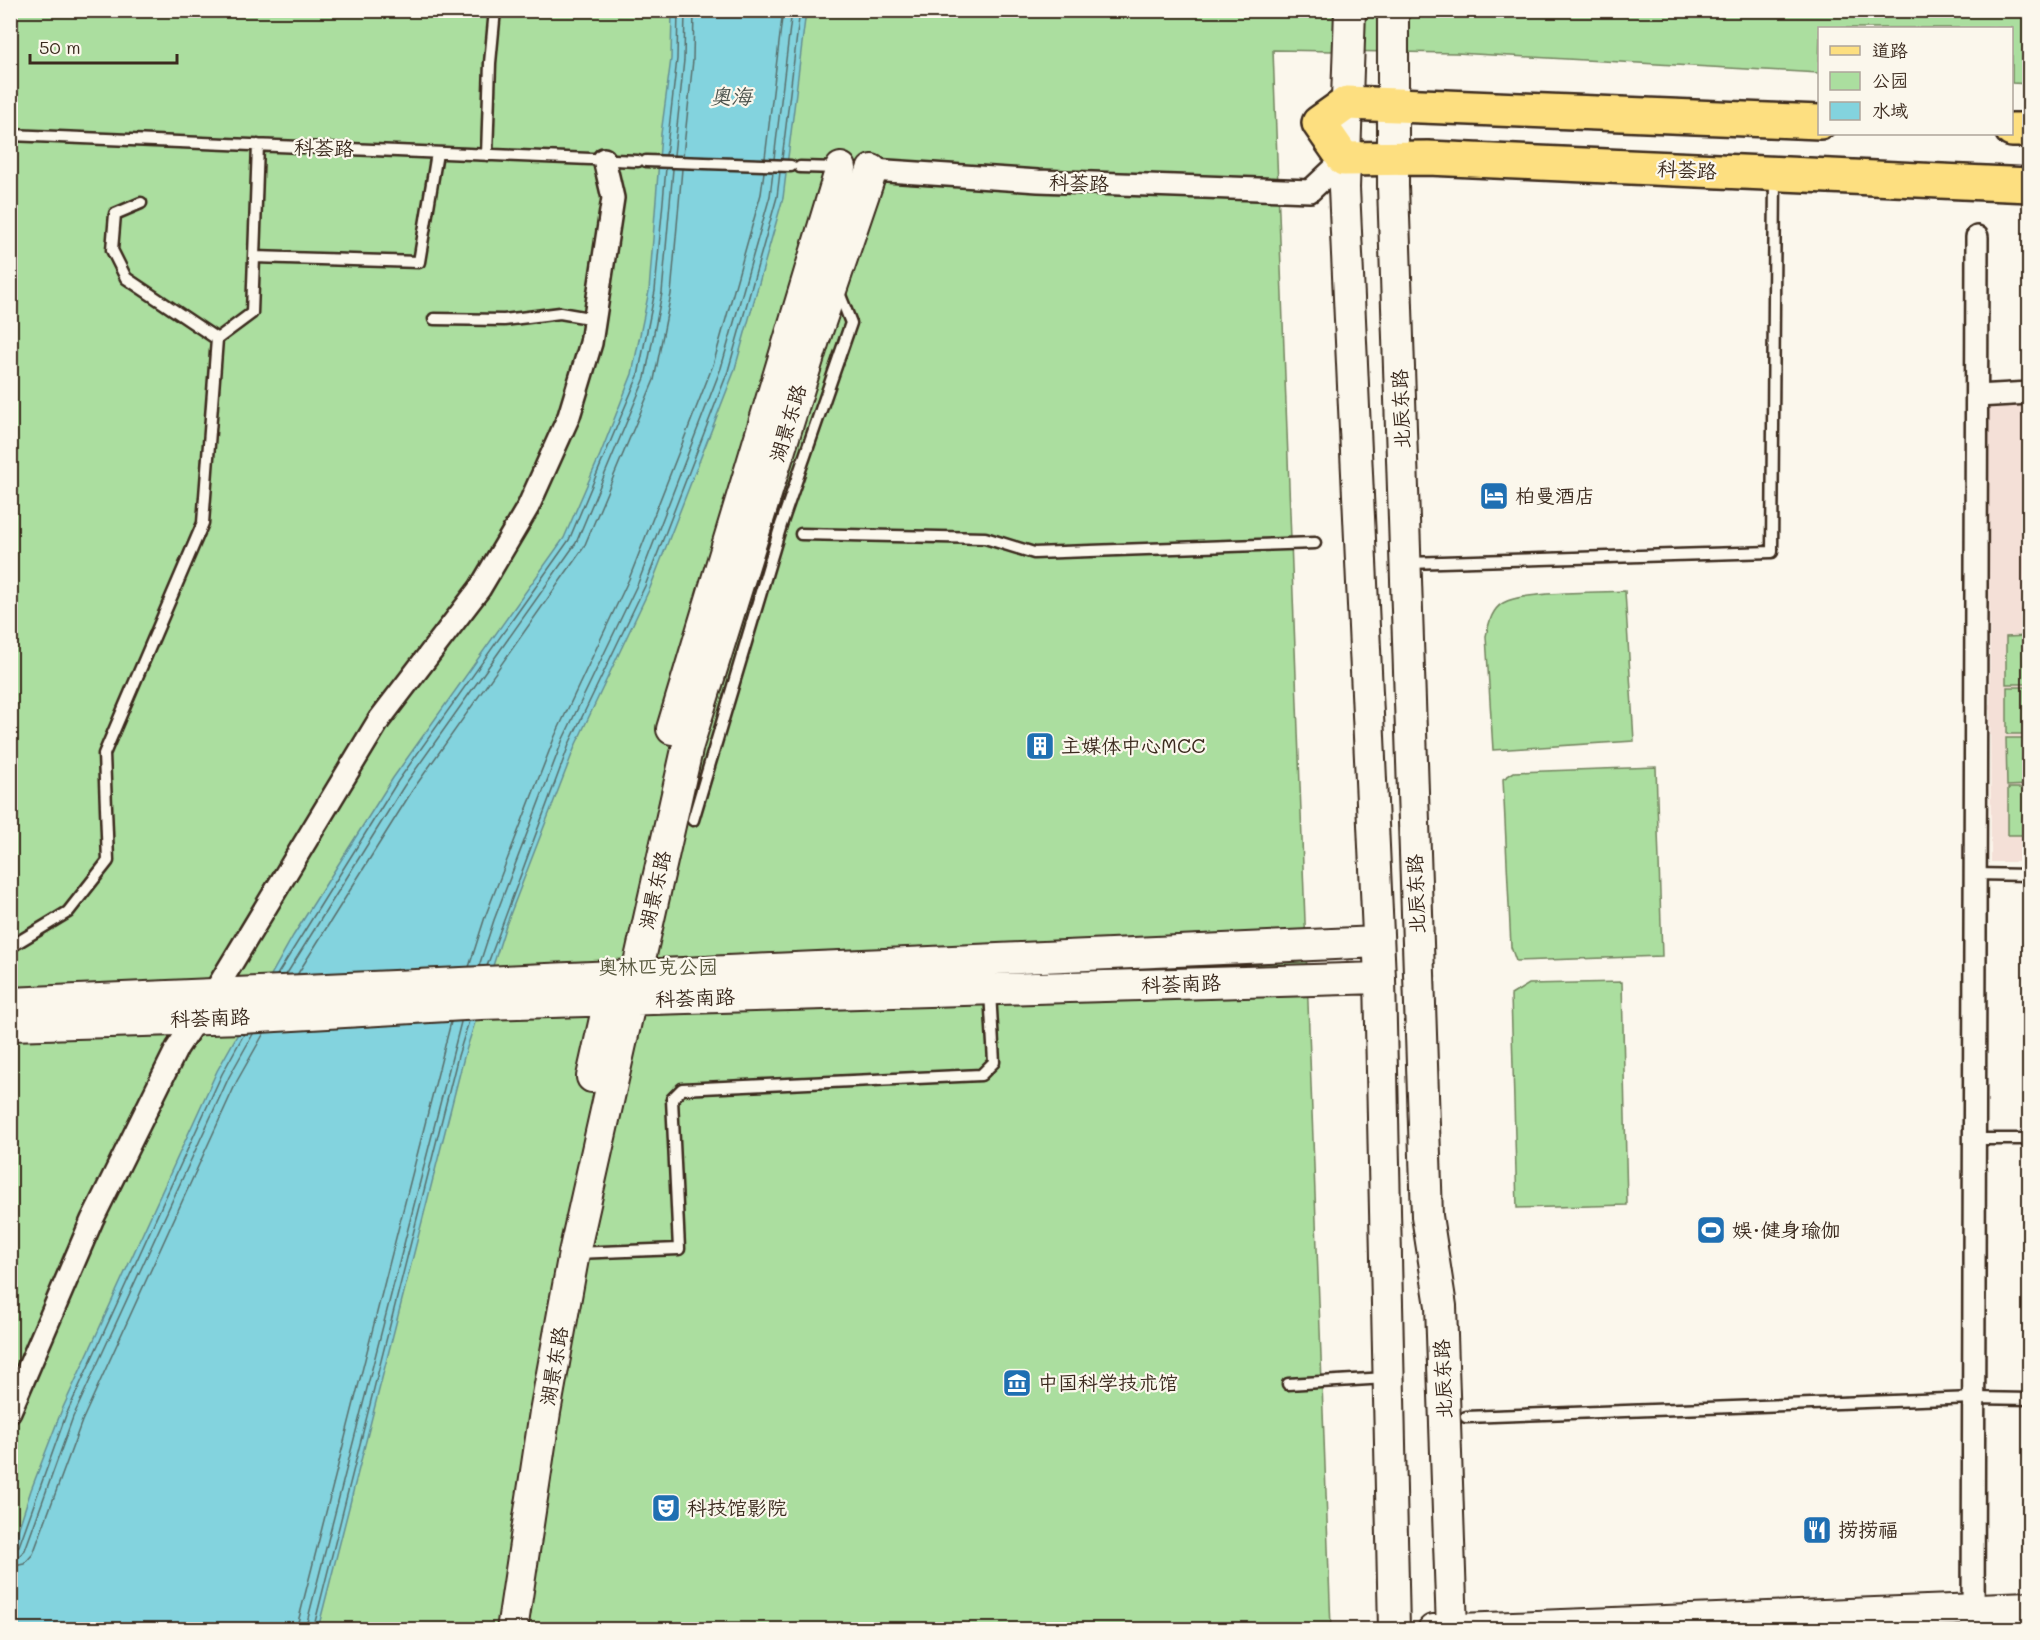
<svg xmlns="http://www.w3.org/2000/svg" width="2040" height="1640" font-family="Mali,'LXGW WenKai TC',sans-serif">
	<rect width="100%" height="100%" fill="#fbf7ec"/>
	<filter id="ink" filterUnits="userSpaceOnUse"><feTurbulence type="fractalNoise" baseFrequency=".0167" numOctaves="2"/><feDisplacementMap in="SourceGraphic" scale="12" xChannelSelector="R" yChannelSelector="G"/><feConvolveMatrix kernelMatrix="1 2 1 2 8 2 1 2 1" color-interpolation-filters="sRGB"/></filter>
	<g filter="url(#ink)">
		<path fill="#f4e0d7" d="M 1988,405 L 2029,405 L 2029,862 L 1991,862 Z"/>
		<path fill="#abde9f" stroke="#73845e" stroke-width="1.5" d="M 10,11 L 2029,11 L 2029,84 L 2012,83 L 2012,28 L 1820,28 L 1819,73 L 1456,53 L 1273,50 L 1331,1629 L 11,1629 Z
			M 1625,591 L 1634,741 L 1493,750 L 1486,636 C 1489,624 1491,610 1503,603 C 1522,591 1599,593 1625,591 Z
			M 2029,636 L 2029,684 L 2006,684 L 2006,637 Z
			M 2007,687 L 2029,687 L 2029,734 L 2007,734 Z
			M 2006,738 L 2029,738 L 2029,785 L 2007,786 Z
			M 1656,767 L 1662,956 L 1516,961 L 1511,947 L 1503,779 L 1514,772 Z
			M 2008,788 L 2029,788 L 2029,835 L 2008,835 Z
			M 1622,982 L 1627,1205 L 1517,1208 L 1511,995 L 1529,984 Z"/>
		<path fill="#83d3de" stroke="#668f91" stroke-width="1.5" d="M 672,11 L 806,11 L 783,198 L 734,372 L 650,588 L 576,744 L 506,925 L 464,1057 L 318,1629 L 11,1630 L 11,1552 L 31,1490 L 61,1412 L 217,1071 L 293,936 L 393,778 L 564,538 L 600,455 L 632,374 L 649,291 L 661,134 L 671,59 Z"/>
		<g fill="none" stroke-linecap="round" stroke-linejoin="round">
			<path stroke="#586e6b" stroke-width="1.5" d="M 666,155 L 677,59 L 678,10
				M 674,155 L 684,60 L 685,10
				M 683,156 L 693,60 L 694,10
				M 765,158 L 783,10
				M 774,159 L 792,10
				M 782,159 L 800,10
				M 479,966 L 494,920 L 563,739 L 638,583 L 721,368 L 770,196 L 773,172
				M 487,966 L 570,742 L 645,586 L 728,371 L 777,197 L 780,172
				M 469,967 L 485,917 L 555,736 L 629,579 L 713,365 L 761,194 L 764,172
				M 277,975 L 398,781 L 569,540 L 638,376 L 655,291 L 666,168
				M 286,975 L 404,786 L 576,543 L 645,378 L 662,293 L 673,169
				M 297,975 L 412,791 L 584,547 L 654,380 L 671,294 L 682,169
				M 10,1550 L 19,1546 L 66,1415 L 222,1074 L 244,1034
				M 10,1558 L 19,1556 L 25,1550 L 73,1417 L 229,1077 L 253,1034
				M 10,1567 L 24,1564 L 33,1554 L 82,1421 L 237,1081 L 264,1033
				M 296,1630 L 451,1022
				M 305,1630 L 461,1022
				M 313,1630 L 458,1056 L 469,1021"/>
			<g stroke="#3b2a1e" stroke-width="15">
				<path id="lane" d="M 10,135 L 638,161
					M 487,155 L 490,63 L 495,10
					M 646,161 L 791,166
					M 800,167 L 839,168
					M 254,257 L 419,262 L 437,153
					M 434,319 L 504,320 L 560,313 L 595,319
					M 217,339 L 252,313 L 258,145
					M 801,534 L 985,538 L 1034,553 L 1315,543
					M 1408,563 L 1772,552 L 1775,177
					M 693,820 L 781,525 L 851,323 L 838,290
					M 1975,874 L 2030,875
					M 10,947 L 68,912 L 108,861 L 104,754 L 203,523 L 217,339 L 126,278 L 112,250 L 115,214 L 141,203
					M 1975,1139 L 2030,1139
					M 575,1253 L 679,1249 L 672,1099 L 682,1089 L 981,1075 L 994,1062 L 990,992
					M 1288,1384 L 1386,1378
					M 1466,1417 L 1974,1398 L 2030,1399"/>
			</g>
			<g stroke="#3b2a1e" stroke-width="26">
				<path id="street" d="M 872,170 L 1038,181 L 1310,191 L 1344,159
					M 1977,396 L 2030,393
					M 10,1411 L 92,1220 L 177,1048 L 212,996 L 379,720 L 480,588 L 528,507 L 569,416 L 591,343 L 613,198 L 604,159
					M 1973,1630 L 1977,237"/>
			</g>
			<g stroke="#3b2a1e" stroke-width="34">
				<path id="secondary" d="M 1350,10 L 1344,188 L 1380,978 L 1394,1630
					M 1393,10 L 1393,186 L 1427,1216 L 1441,1306 L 1452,1630
					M 672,729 L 841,168
					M 10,1003 C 466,986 922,959 1378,942
					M 10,1025 L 242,1018 L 481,1004 L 1380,978
					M 592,1077 L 614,978
					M 512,1630 L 545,1412 L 574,1253 L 688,745 L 814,340 L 872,170
					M 1433,1630 L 2030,1607"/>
			</g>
			<g stroke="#3b2a1e" stroke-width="38">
				<path id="primary" d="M 1820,122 L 1347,103 L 1319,123 L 1344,159 L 1428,158 L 2030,185
					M 2012,130 L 2030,130"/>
			</g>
			<use href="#lane" stroke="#fbf7ec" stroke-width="10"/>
			<use href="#street" stroke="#fbf7ec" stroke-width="21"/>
			<use href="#secondary" stroke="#fbf7ec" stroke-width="30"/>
			<use href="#primary" stroke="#fddf80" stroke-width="33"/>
		</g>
	</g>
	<defs>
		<g id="hotel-square" transform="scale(1.5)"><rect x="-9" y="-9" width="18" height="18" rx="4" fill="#1f6fb2" stroke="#fbf7ec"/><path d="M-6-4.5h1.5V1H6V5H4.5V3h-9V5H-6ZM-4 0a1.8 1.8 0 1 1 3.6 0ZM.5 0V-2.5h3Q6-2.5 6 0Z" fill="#fff"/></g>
		<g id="building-square" transform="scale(1.5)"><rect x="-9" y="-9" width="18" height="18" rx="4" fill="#1f6fb2" stroke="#fbf7ec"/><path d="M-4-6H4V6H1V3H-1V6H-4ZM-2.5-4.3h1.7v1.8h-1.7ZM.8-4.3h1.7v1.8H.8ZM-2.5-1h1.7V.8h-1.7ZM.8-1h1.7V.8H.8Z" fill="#fff"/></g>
		<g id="stadium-square" transform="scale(1.5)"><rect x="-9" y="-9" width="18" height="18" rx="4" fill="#1f6fb2" stroke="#fbf7ec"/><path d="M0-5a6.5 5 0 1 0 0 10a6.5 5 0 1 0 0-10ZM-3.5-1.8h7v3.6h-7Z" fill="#fff"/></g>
		<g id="museum-square" transform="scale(1.5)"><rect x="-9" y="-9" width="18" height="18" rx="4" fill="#1f6fb2" stroke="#fbf7ec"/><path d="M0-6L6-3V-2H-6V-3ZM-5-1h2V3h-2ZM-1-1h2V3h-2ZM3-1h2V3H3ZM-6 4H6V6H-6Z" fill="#fff"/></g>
		<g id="theatre-square" transform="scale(1.5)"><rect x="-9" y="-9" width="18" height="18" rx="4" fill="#1f6fb2" stroke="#fbf7ec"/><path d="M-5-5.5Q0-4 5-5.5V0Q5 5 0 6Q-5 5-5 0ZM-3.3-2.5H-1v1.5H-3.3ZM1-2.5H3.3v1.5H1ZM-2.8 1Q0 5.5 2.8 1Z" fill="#fff"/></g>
		<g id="restaurant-square" transform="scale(1.5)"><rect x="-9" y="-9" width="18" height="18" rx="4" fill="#1f6fb2" stroke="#fbf7ec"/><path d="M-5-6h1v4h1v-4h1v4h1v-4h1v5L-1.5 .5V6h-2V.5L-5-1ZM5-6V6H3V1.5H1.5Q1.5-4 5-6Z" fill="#fff"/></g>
	</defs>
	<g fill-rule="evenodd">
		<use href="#hotel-square" x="1494" y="496"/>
		<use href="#building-square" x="1040" y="746"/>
		<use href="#stadium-square" x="1711" y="1230"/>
		<use href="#museum-square" x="1017" y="1383"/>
		<use href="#theatre-square" x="666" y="1508"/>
		<use href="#restaurant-square" x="1817" y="1530"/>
	</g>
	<g text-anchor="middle" stroke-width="4.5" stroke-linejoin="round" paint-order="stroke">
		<g font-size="20" fill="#3b2a1e" stroke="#fbf7ec">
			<text transform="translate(324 148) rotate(2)" y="7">科荟路</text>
			<text transform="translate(1687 170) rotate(3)" y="7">科荟路</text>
			<text transform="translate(1079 183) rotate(2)" y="7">科荟路</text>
			<text transform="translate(1401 409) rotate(-92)" y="7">北辰东路</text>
			<text transform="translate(788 423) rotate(-73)" y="7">湖景东路</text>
			<text transform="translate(655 890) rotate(-77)" y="7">湖景东路</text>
			<text transform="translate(1416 894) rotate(-92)" y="7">北辰东路</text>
			<text transform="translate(1181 984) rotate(-2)" y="7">科荟南路</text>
			<text transform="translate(695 998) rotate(-2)" y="7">科荟南路</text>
			<text transform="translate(210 1018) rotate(-2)" y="7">科荟南路</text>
			<text transform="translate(554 1366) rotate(-80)" y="7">湖景东路</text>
			<text transform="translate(1443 1379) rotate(-92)" y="7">北辰东路</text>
		</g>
		<g font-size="20" fill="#3b2a1e" stroke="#fbf7ec" text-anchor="start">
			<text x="1515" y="503">柏曼酒店</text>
			<text x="1061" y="753">主媒体中心MCC</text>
			<text x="1732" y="1237">娱·健身瑜伽</text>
			<text x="1038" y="1390">中国科学技术馆</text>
			<text x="687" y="1515">科技馆影院</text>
			<text x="1838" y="1537">捞捞福</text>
		</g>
		<g font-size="20" fill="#57573e" stroke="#fbf7ec">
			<text x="658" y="974">奥林匹克公园</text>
		</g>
		<g font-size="21" font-style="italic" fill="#4d544e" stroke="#fbf7ec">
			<text x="731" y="104">奥海</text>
		</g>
	</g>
	<rect width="2040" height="1640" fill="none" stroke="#fbf7ec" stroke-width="36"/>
	<rect x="18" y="18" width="2004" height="1604" fill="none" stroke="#3b2a1e" stroke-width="2" filter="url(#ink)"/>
	<rect x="1818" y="27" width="195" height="108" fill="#fbf7ec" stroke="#aea59a" stroke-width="1.5"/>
	<rect x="1830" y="46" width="30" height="9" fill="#fddf80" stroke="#aea59a" stroke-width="1.5"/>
	<text x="1872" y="57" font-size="18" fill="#3b2a1e">道路</text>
	<rect x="1830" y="72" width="30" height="18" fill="#abde9f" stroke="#aea59a" stroke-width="1.5"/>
	<text x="1872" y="87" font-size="18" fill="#3b2a1e">公园</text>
	<rect x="1830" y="102" width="30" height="18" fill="#83d3de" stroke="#aea59a" stroke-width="1.5"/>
	<text x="1872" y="117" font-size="18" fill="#3b2a1e">水域</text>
	<path d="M30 54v9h147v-9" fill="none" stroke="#3b2a1e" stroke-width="3"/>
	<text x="39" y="54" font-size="18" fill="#3b2a1e" stroke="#fbf7ec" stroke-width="4.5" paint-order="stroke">50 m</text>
</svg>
